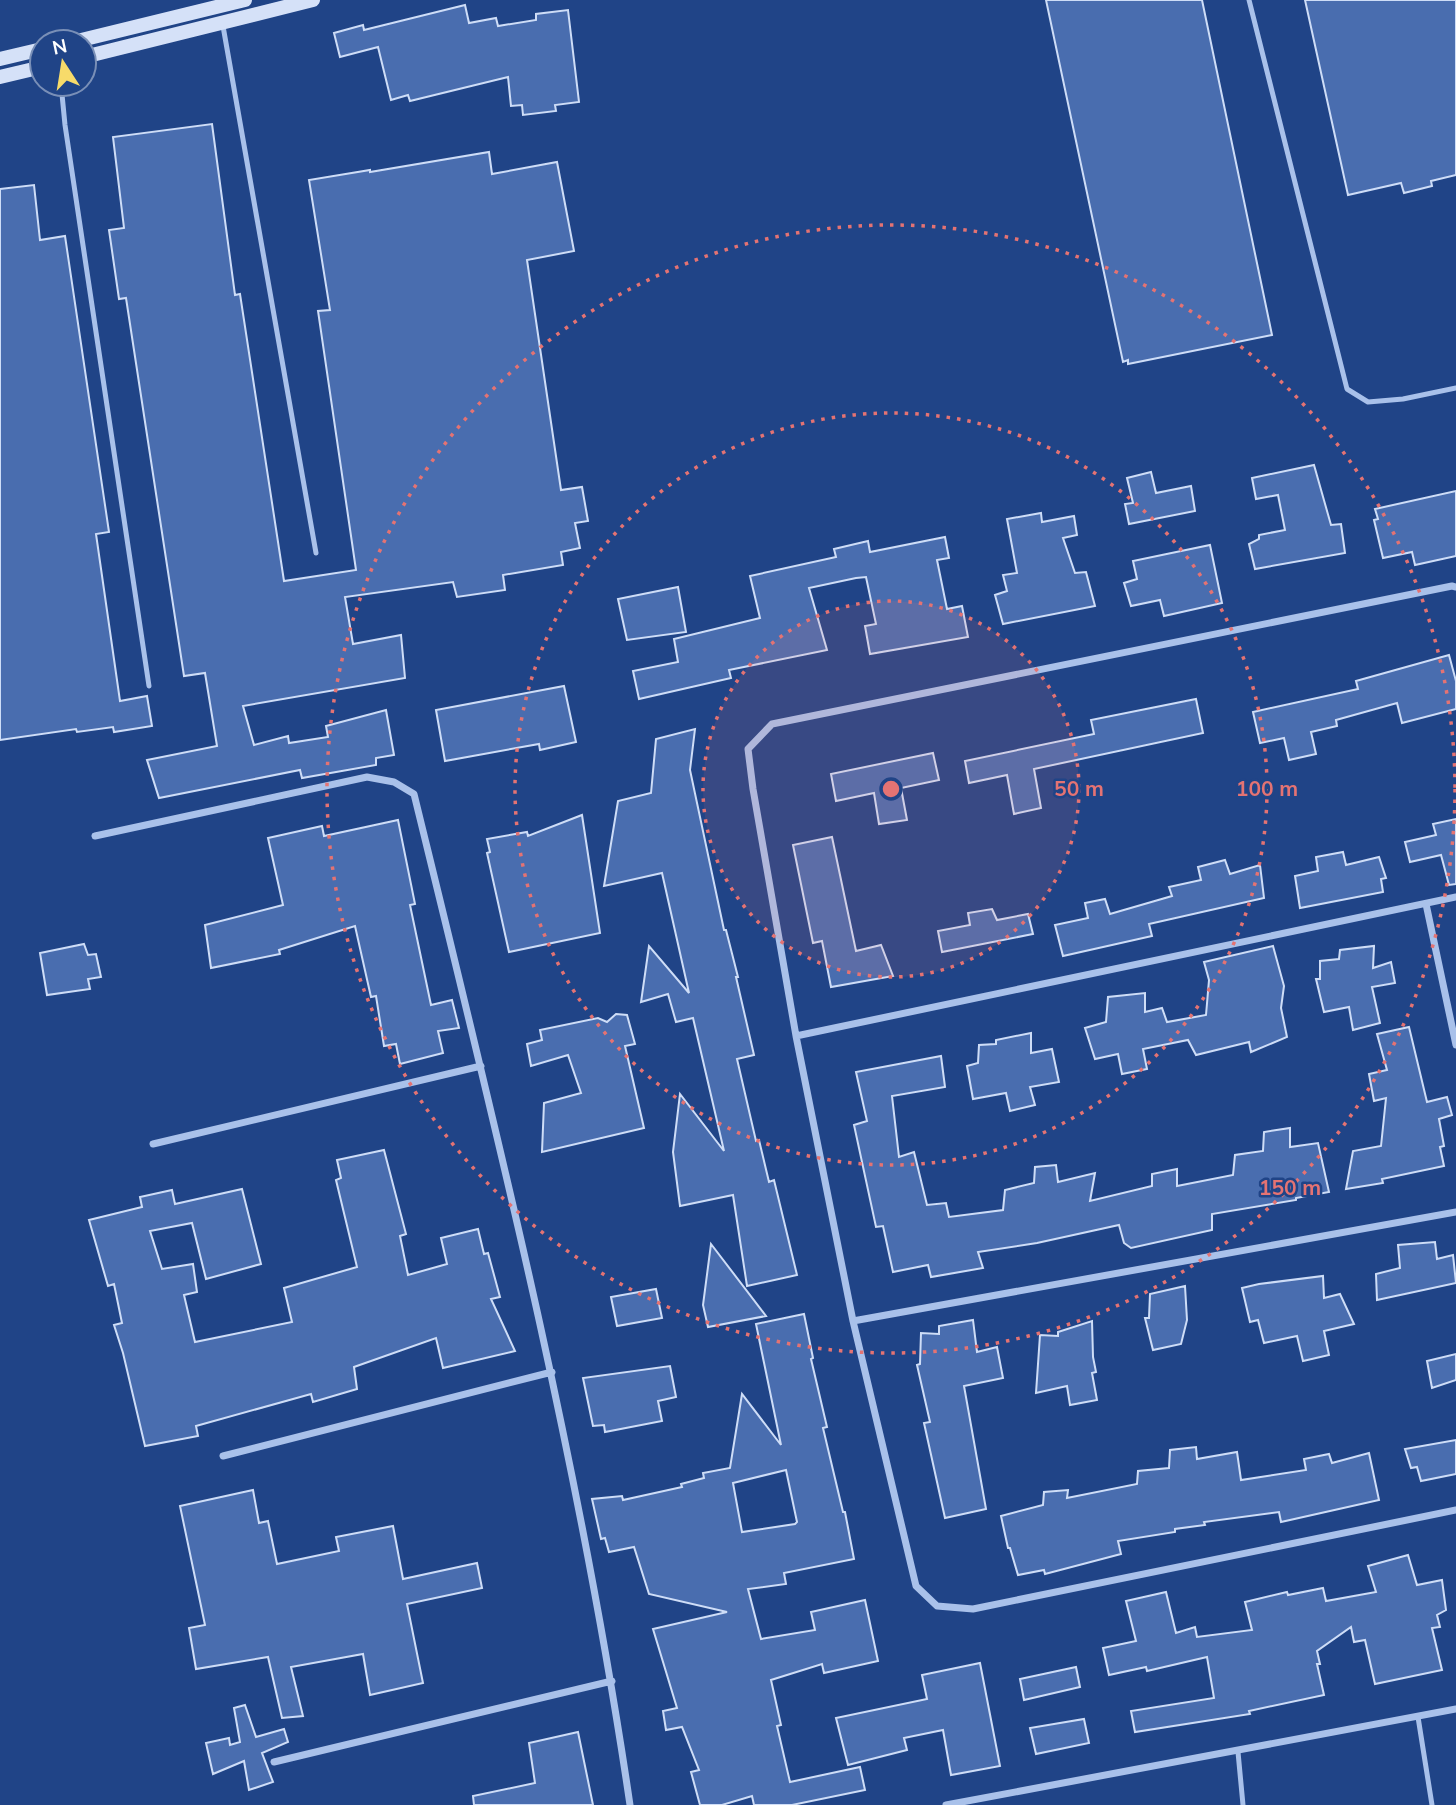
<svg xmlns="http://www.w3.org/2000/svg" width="1456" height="1805" font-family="Mulish,sans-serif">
	<rect width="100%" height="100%" fill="#204487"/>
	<path fill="#496daf" stroke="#ceddf7" stroke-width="2" fill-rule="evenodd" d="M 1046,0 L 1202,0 L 1272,335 L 1128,364 L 1128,360 L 1123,362 Z
		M 1305,0 L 1456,0 L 1456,175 L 1431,181 L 1432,186 L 1404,193 L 1401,183 L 1348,195 Z
		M 465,5 L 469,23 L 496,18 L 498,26 L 536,20 L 536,14 L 568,10 L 579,102 L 555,105 L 556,111 L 523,115 L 522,105 L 511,106 L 508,77 L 410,101 L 408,95 L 391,100 L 378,47 L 340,57 L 334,33 L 363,25 L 364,30 Z
		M 212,124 L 235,295 L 240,294 L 284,581 L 356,570 L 318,311 L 330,310 L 309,180 L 370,170 L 370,172 L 489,152 L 492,174 L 557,162 L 574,251 L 527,260 L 561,490 L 582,487 L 588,521 L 575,523 L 580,548 L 561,552 L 563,565 L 503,575 L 505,590 L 457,597 L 453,582 L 345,597 L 353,644 L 401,635 L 405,678 L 243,706 L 254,745 L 288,736 L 289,743 L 328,737 L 326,726 L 386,710 L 394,755 L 376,758 L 376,765 L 302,778 L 300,770 L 159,798 L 147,760 L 217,746 L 205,673 L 184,676 L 126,298 L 119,299 L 109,230 L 124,228 L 113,137 Z
		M 34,185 L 40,240 L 65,236 L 109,532 L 96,534 L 120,701 L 147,696 L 152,726 L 114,732 L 113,727 L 77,732 L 76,729 L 0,740 L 0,189 Z
		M 1314,465 L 1331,525 L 1341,524 L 1345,553 L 1255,569 L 1249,544 L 1259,539 L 1259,535 L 1285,530 L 1278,495 L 1256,499 L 1252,478 Z
		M 1151,472 L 1156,493 L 1191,486 L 1195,511 L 1129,524 L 1125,504 L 1133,503 L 1127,478 Z
		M 1456,491 L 1456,556 L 1415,565 L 1412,552 L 1383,558 L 1374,520 L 1378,519 L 1375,509 Z
		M 1041,513 L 1042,522 L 1074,516 L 1077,535 L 1063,538 L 1075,573 L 1086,572 L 1095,606 L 1003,624 L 995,595 L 1007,591 L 1003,575 L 1017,573 L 1007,519 Z
		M 945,537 L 949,558 L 937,560 L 947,609 L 962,606 L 968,637 L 870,654 L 865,626 L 876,624 L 866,577 L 856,578 L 809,588 L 827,650 L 729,670 L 731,678 L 639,699 L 633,671 L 678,662 L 674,639 L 760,618 L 750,576 L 836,557 L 834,549 L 868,541 L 870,552 Z
		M 1210,545 L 1222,603 L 1164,616 L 1160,600 L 1131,606 L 1124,583 L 1137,579 L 1133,561 Z
		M 678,587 L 686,632 L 627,640 L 618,599 Z
		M 1449,655 L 1456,681 L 1456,709 L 1402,723 L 1397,703 L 1336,720 L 1337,726 L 1311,732 L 1316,754 L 1289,760 L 1284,738 L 1260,743 L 1253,712 L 1358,689 L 1356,681 Z
		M 564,686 L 576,742 L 540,750 L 539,744 L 445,761 L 436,710 Z
		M 1196,699 L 1203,733 L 1034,769 L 1041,808 L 1014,814 L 1007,775 L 969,783 L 965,761 L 1094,734 L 1091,720 Z
		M 695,729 L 690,770 L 724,930 L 726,930 L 738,977 L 736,977 L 754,1055 L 737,1059 L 756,1141 L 759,1140 L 769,1182 L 774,1180 L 797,1275 L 747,1286 L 733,1195 L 680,1206 L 673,1152 L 680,1094 L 724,1151 L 693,1018 L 676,1022 L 668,994 L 641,1002 L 649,946 L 689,993 L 662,873 L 604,886 L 618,801 L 651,793 L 656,739 Z
		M 933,753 L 939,780 L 901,788 L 907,820 L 879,824 L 874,793 L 836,801 L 831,774 Z
		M 582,815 L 600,933 L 509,952 L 487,853 L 490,852 L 487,839 L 527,832 L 528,836 Z
		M 1456,819 L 1456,884 L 1449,885 L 1441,855 L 1410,862 L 1405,842 L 1436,835 L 1433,824 Z
		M 398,820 L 415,904 L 410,905 L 431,1005 L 452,1000 L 459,1028 L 438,1031 L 443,1053 L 400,1064 L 396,1044 L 384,1046 L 376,996 L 371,997 L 355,926 L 279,950 L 280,954 L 211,968 L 205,925 L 283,905 L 268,838 L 322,826 L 324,836 Z
		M 832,837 L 856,951 L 881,945 L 893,976 L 831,987 L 822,941 L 813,943 L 793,845 Z
		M 1343,852 L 1346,865 L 1379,857 L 1386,878 L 1381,879 L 1383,892 L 1300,908 L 1295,876 L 1318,871 L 1316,857 Z
		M 1225,860 L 1230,874 L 1260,865 L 1264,898 L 1149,924 L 1152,936 L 1063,956 L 1055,925 L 1088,918 L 1085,903 L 1105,899 L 1110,914 L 1172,896 L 1169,887 L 1201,880 L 1198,867 Z
		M 992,909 L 997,920 L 1028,914 L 1033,934 L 942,952 L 938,931 L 970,925 L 968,913 Z
		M 84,944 L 88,955 L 96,954 L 101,977 L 88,979 L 90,989 L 47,995 L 40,953 Z
		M 1273,946 L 1284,986 L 1281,1008 L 1287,1037 L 1251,1052 L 1249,1042 L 1196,1055 L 1188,1040 L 1143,1049 L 1147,1069 L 1122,1074 L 1118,1054 L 1095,1059 L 1085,1028 L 1106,1022 L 1108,997 L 1145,993 L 1145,1012 L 1162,1008 L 1167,1022 L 1206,1015 L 1209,980 L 1204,962 Z
		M 1374,946 L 1373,968 L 1391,962 L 1395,983 L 1372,987 L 1380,1023 L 1353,1030 L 1349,1007 L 1324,1012 L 1316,979 L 1320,979 L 1320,961 L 1339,959 L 1340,950 Z
		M 616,1014 L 627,1015 L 635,1044 L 625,1046 L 644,1128 L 542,1152 L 544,1103 L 581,1093 L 568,1055 L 531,1066 L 527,1044 L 542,1040 L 540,1030 L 598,1018 L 607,1022 Z
		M 1409,1027 L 1427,1102 L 1447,1097 L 1452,1115 L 1439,1119 L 1444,1146 L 1440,1147 L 1444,1166 L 1382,1179 L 1383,1183 L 1346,1189 L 1353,1151 L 1381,1146 L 1386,1098 L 1374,1101 L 1369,1074 L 1387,1070 L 1377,1034 Z
		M 1031,1033 L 1031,1053 L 1052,1049 L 1059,1082 L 1030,1087 L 1035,1105 L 1010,1111 L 1006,1093 L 973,1099 L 967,1066 L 978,1063 L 979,1045 L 996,1044 L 996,1040 Z
		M 941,1056 L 945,1087 L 892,1096 L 899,1157 L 914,1152 L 927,1205 L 946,1203 L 949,1217 L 1003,1210 L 1005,1190 L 1034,1183 L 1035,1167 L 1056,1165 L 1058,1182 L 1095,1173 L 1090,1201 L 1152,1186 L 1152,1174 L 1177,1169 L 1177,1186 L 1233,1175 L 1235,1155 L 1263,1151 L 1264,1132 L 1290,1128 L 1290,1147 L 1318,1143 L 1329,1192 L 1296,1198 L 1296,1200 L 1212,1214 L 1212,1230 L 1131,1248 L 1124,1243 L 1119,1225 L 1037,1243 L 978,1252 L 983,1268 L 931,1277 L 928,1265 L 893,1272 L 883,1226 L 876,1227 L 854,1125 L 867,1121 L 856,1072 Z
		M 384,1150 L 406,1234 L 400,1236 L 408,1275 L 447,1264 L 441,1238 L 478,1229 L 484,1254 L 488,1253 L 500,1297 L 491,1299 L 515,1351 L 443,1368 L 436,1338 L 354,1367 L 357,1389 L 313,1402 L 311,1394 L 196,1426 L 198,1436 L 145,1446 L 123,1353 L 114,1325 L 122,1323 L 114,1284 L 108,1286 L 89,1220 L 142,1207 L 140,1197 L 172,1190 L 175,1204 L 242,1189 L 261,1264 L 206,1279 L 192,1223 L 150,1231 L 162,1269 L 193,1264 L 197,1292 L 184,1295 L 195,1342 L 292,1322 L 284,1288 L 357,1267 L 336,1180 L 341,1178 L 337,1160 Z
		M 1435,1242 L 1437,1259 L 1453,1255 L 1456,1283 L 1377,1300 L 1376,1274 L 1400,1268 L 1398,1245 Z
		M 711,1244 L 766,1316 L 708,1327 L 703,1305 Z
		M 1323,1276 L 1324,1298 L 1340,1294 L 1354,1324 L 1324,1331 L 1329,1355 L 1303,1361 L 1297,1336 L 1264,1343 L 1258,1320 L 1250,1322 L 1242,1288 L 1259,1284 Z
		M 1185,1286 L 1187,1320 L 1181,1344 L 1153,1350 L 1145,1318 L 1149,1318 L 1150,1294 Z
		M 656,1289 L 662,1318 L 617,1326 L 611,1297 Z
		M 804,1314 L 813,1358 L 811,1359 L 827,1427 L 823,1428 L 843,1512 L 845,1512 L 854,1559 L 784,1573 L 786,1584 L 748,1589 L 761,1639 L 815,1630 L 811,1612 L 865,1600 L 878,1661 L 824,1673 L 822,1664 L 771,1680 L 781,1725 L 777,1726 L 790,1782 L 860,1767 L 865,1790 L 792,1805 L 754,1805 L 752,1796 L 722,1805 L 700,1805 L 691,1772 L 699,1770 L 682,1727 L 666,1730 L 663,1711 L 677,1708 L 653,1629 L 727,1612 L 649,1594 L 634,1547 L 609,1552 L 605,1538 L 601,1539 L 592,1499 L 622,1496 L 623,1500 L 682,1487 L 681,1484 L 704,1478 L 703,1473 L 730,1468 L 742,1394 L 781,1445 L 756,1324 ZM 786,1470 L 797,1522 L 795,1524 L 742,1532 L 733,1483 Z
		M 973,1320 L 977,1352 L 997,1347 L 1003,1378 L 964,1386 L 986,1509 L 945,1518 L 924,1423 L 930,1422 L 917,1365 L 920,1364 L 921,1333 L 939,1334 L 939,1326 Z
		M 1092,1321 L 1093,1357 L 1096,1372 L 1092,1373 L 1097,1400 L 1070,1405 L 1067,1386 L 1036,1393 L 1040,1335 L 1058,1336 L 1058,1332 Z
		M 1456,1354 L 1456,1380 L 1432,1388 L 1427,1361 Z
		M 670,1366 L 676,1397 L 658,1401 L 662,1421 L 605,1432 L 604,1425 L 593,1426 L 583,1378 Z
		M 1456,1440 L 1456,1474 L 1421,1481 L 1417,1467 L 1411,1468 L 1405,1449 Z
		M 1196,1447 L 1197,1459 L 1237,1452 L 1241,1480 L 1306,1470 L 1304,1459 L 1329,1454 L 1332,1463 L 1369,1453 L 1379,1500 L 1281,1522 L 1279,1512 L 1204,1522 L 1205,1525 L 1175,1529 L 1175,1532 L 1118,1541 L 1121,1554 L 1045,1574 L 1044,1570 L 1018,1575 L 1010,1548 L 1008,1548 L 1001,1516 L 1043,1505 L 1044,1492 L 1068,1490 L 1067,1498 L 1137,1484 L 1138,1471 L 1169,1468 L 1170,1450 Z
		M 253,1490 L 259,1523 L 268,1521 L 277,1564 L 339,1551 L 336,1537 L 393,1526 L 403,1579 L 477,1563 L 482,1588 L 407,1604 L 423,1683 L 370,1695 L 363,1654 L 291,1667 L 303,1716 L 282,1718 L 268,1657 L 196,1669 L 189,1628 L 205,1625 L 180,1506 Z
		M 1408,1555 L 1417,1585 L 1442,1580 L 1446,1610 L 1437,1615 L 1440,1627 L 1432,1628 L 1442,1670 L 1375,1684 L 1365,1640 L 1354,1642 L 1351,1627 L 1317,1651 L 1320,1664 L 1317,1664 L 1324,1695 L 1249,1711 L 1250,1714 L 1135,1732 L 1131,1711 L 1214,1698 L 1207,1657 L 1147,1671 L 1146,1667 L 1109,1675 L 1103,1648 L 1136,1641 L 1126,1601 L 1166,1592 L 1176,1633 L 1195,1627 L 1197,1637 L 1252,1630 L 1245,1602 L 1287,1592 L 1288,1595 L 1323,1588 L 1326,1601 L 1376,1592 L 1368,1566 Z
		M 980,1663 L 1000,1766 L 951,1775 L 943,1730 L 904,1738 L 907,1750 L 848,1765 L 836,1718 L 927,1699 L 922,1675 Z
		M 1076,1667 L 1080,1687 L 1024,1700 L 1020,1679 Z
		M 245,1705 L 256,1737 L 284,1729 L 288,1742 L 262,1753 L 273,1782 L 249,1790 L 244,1761 L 213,1774 L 206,1743 L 229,1738 L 230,1745 L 240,1742 L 234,1708 Z
		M 1084,1719 L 1089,1743 L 1036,1754 L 1030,1728 Z
		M 578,1732 L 593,1805 L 474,1805 L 473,1796 L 535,1783 L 529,1743 Z"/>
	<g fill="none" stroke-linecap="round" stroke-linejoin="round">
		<path stroke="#a9c1ea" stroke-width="5" d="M 1249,0 L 1347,389 L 1368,402 L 1403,399 L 1456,388
			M 223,26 L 316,553
			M 61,84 L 65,125 L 149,686
			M 1418,1717 L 1432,1805
			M 1238,1752 L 1243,1805"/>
		<path stroke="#a9c1ea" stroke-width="7" d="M 1456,587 L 1452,586 L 772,724 L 748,749 L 753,789 L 796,1036 L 853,1321 L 916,1586 L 937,1606 L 973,1609 L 1456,1510
			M 95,836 L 367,777 L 394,782 L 414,794 C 496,1129 580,1464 630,1805
			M 1426,904 L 1456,1045
			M 796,1036 L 1456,897
			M 153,1144 L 481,1066
			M 853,1321 L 1456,1212
			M 223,1456 L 552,1372
			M 274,1762 L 612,1681
			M 946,1805 L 1456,1709"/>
		<path stroke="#d5e1f8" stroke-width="14" d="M 73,42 L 245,0
			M 84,57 L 313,0
			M 0,59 L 42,49
			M 0,77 L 42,67"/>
	</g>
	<circle cx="891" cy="789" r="188" fill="#e47373" fill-opacity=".12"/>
	<g fill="none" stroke="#e47373" stroke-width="3.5" stroke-dasharray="3.5 7">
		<circle cx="891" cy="789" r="188"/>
		<circle cx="891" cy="789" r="376"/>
		<circle cx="891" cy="789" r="564"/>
	</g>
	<circle cx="891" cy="789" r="10" fill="#e47373" stroke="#204487" stroke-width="3.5"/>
	<g font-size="21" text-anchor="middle" font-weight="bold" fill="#e47373" stroke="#204487" stroke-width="5" stroke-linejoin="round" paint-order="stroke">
		<text x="1079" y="796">50 m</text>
		<text x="1267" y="796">100 m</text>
		<text x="1290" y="1195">150 m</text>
	</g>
	<g transform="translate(63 63) rotate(348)"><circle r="33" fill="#204487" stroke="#798fb7" stroke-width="2"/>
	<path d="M0-5L12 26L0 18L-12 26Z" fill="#f7db6a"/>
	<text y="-10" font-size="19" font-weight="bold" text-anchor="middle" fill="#ffffff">N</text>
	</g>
</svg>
